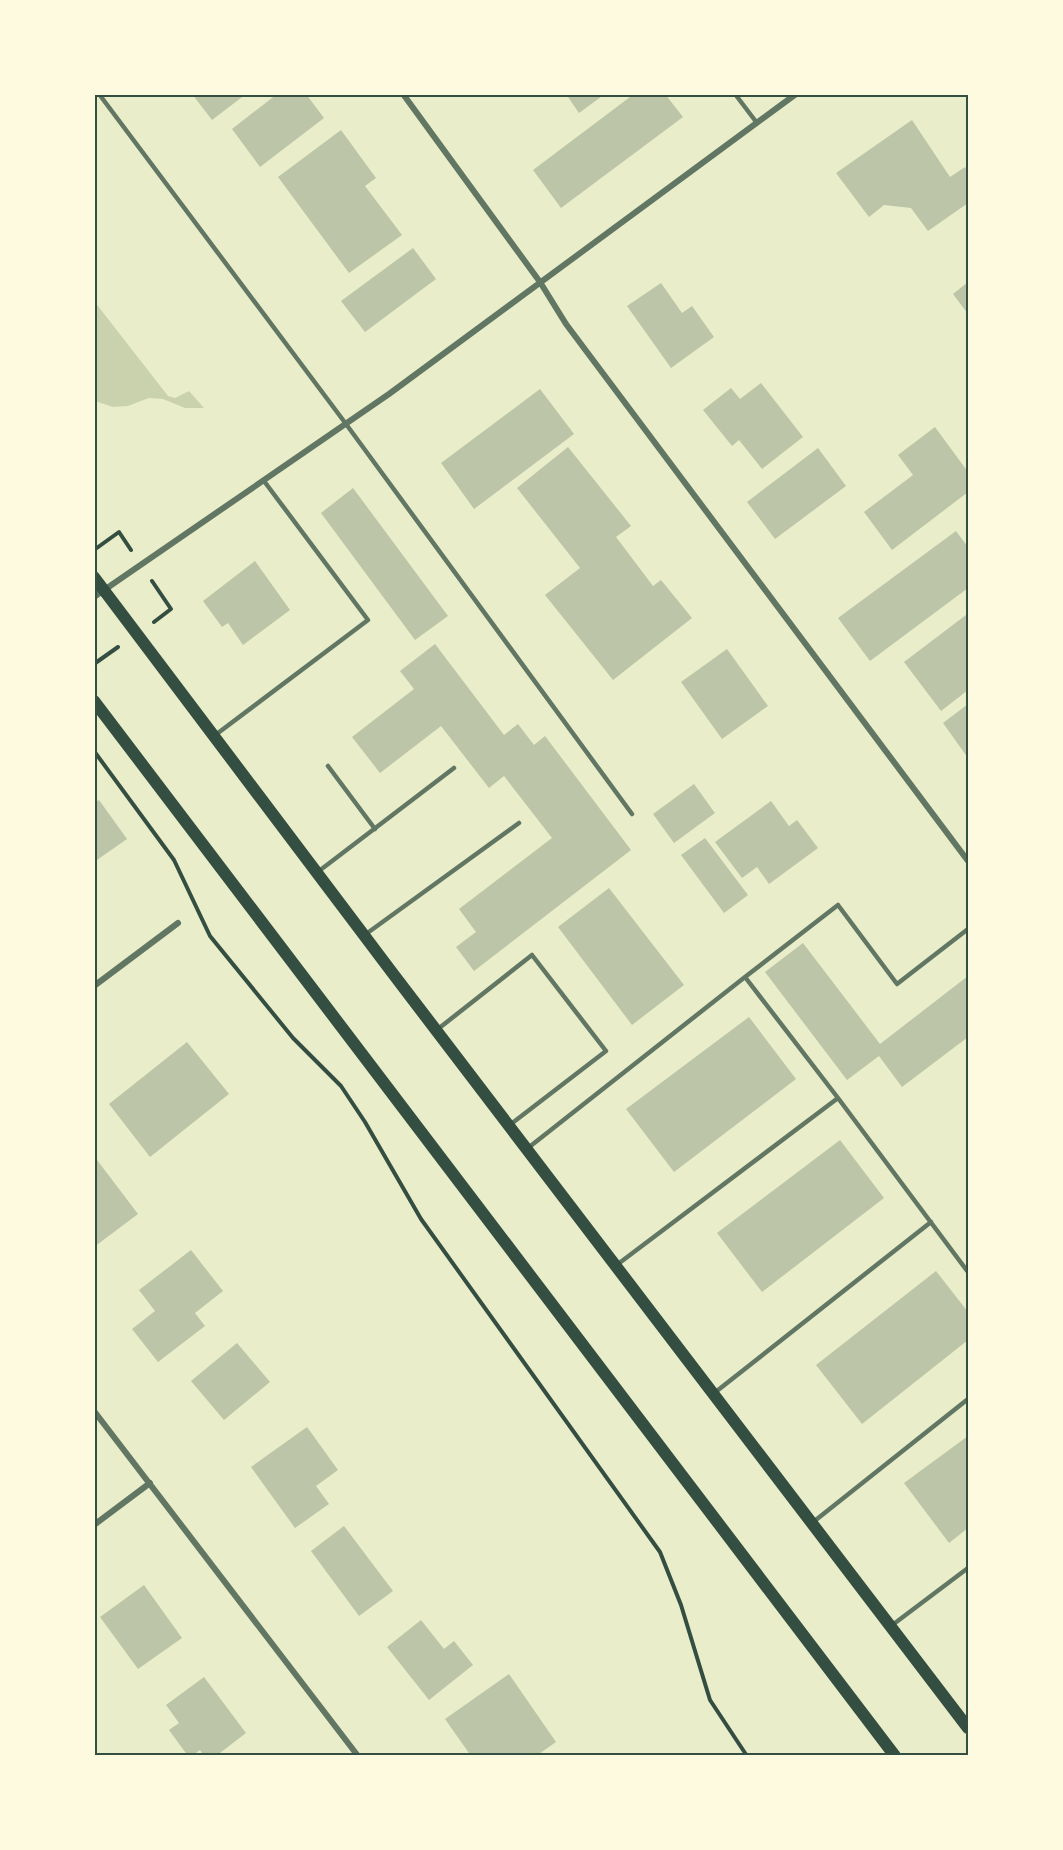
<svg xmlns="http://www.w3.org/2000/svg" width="1063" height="1850" font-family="Figtree,sans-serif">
	<rect width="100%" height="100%" fill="#e9edc9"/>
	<path fill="#cad2ad" d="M 94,301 L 168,396 L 175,398 L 189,391 L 204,408 L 185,408 L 163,399 L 149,398 L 128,406 L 113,407 L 95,401 Z"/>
	<path fill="#bcc5a7" d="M 192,94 L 246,94 L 212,120 Z
		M 277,94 L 306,94 L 324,118 L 260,167 L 232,129 Z
		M 566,94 L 605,94 L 579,113 Z
		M 634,94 L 665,94 L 683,117 L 561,208 L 533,170 Z
		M 912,120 L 950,177 L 965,167 L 968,173 L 968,203 L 928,231 L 911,208 L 884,205 L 869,217 L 836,173 Z
		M 341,130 L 376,178 L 365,186 L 402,235 L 349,273 L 278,177 Z
		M 413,248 L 436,279 L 365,332 L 341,301 Z
		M 968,282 L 968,314 L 953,294 Z
		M 661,283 L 682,313 L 692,306 L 714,337 L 671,368 L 627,306 Z
		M 761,383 L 803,437 L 762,469 L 739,440 L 732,446 L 703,410 L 731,388 L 740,399 Z
		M 540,389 L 574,434 L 474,509 L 441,463 Z
		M 935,427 L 968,472 L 968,492 L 892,550 L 864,512 L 913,475 L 898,455 Z
		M 568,447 L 631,526 L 616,537 L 653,586 L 661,580 L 692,618 L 613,680 L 545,595 L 580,568 L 517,488 Z
		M 818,448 L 846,486 L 775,539 L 747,502 Z
		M 353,488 L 448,616 L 415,640 L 321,513 Z
		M 956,531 L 968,547 L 968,588 L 870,661 L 838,618 Z
		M 255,561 L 290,610 L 243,645 L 228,623 L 222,627 L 203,601 Z
		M 966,615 L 968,618 L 968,690 L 941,711 L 904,662 Z
		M 435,644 L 504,735 L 518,724 L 534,745 L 545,736 L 631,850 L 474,971 L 456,947 L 476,932 L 459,909 L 552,838 L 504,776 L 489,788 L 441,726 L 380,773 L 352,737 L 414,689 L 400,671 Z
		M 727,649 L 768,706 L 722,739 L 681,682 Z
		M 968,704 L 968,758 L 943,723 Z
		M 694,784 L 715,813 L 674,843 L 653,814 Z
		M 99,800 L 127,839 L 94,862 L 94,803 Z
		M 771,801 L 789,826 L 797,820 L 818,848 L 769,884 L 757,867 L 742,878 L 715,842 Z
		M 705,838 L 748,895 L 724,913 L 681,855 Z
		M 609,888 L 684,985 L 632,1025 L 558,927 Z
		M 803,943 L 880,1044 L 968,976 L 968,1037 L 902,1087 L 879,1056 L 847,1080 L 765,972 Z
		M 749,1017 L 796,1079 L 674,1172 L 626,1109 Z
		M 187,1042 L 229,1094 L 150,1157 L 109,1104 Z
		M 840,1140 L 884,1198 L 762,1292 L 717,1233 Z
		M 94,1156 L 138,1214 L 94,1247 Z
		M 191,1250 L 223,1291 L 195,1313 L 205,1326 L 158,1362 L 132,1329 L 155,1311 L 139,1290 Z
		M 936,1271 L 968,1312 L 968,1340 L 862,1424 L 816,1365 Z
		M 237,1343 L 270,1382 L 224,1420 L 191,1381 Z
		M 307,1427 L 338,1470 L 316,1486 L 329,1504 L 295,1528 L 251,1467 Z
		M 968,1436 L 968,1528 L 949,1543 L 904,1483 Z
		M 344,1526 L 393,1591 L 359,1616 L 311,1551 Z
		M 144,1585 L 182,1638 L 138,1669 L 100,1617 Z
		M 421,1620 L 444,1649 L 454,1641 L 473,1665 L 429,1700 L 387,1647 Z
		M 509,1674 L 556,1742 L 536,1756 L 471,1756 L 445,1719 Z
		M 204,1677 L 246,1733 L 216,1756 L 204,1756 L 200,1750 L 192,1756 L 188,1756 L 169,1730 L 179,1723 L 166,1705 Z"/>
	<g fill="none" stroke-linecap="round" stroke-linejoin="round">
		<path stroke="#344e41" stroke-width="4" d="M 94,550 L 119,532 L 131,550
			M 152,581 L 171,609 L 154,622
			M 94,664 L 118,647
			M 94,751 L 174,860 L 210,936 L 293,1038 L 341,1086 L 365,1122 L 421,1219 L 660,1552 L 681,1605 L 710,1700 L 747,1756"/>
		<path stroke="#617663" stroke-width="4.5" d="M 99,94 L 346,424 L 632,814
			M 735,94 L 757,123
			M 214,736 L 368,620 L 264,481
			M 328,766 L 375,829
			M 319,871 L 454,768
			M 366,934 L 519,823
			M 745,977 L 838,905 L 897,984 L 968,929
			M 438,1029 L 532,955 L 606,1051 L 511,1124
			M 838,1098 L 968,1272
			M 528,1148 L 745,977 L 838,1098 L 618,1264
			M 713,1394 L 931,1222
			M 812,1523 L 968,1399
			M 891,1626 L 968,1568"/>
		<path stroke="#617663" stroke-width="6" d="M 403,94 L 540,282 L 566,324 L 968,861
			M 94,597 L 389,394 L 796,94
			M 94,986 L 178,923
			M 94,1411 L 358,1756
			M 94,1525 L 150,1483"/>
		<path stroke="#344e41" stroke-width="12" d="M 94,577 L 394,975 L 968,1728
			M 94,701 L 895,1756"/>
	</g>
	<rect width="1063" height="1850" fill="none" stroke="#fefae0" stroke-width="192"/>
	<rect x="96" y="96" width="871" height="1658" fill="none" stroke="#344e41" stroke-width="2"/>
</svg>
